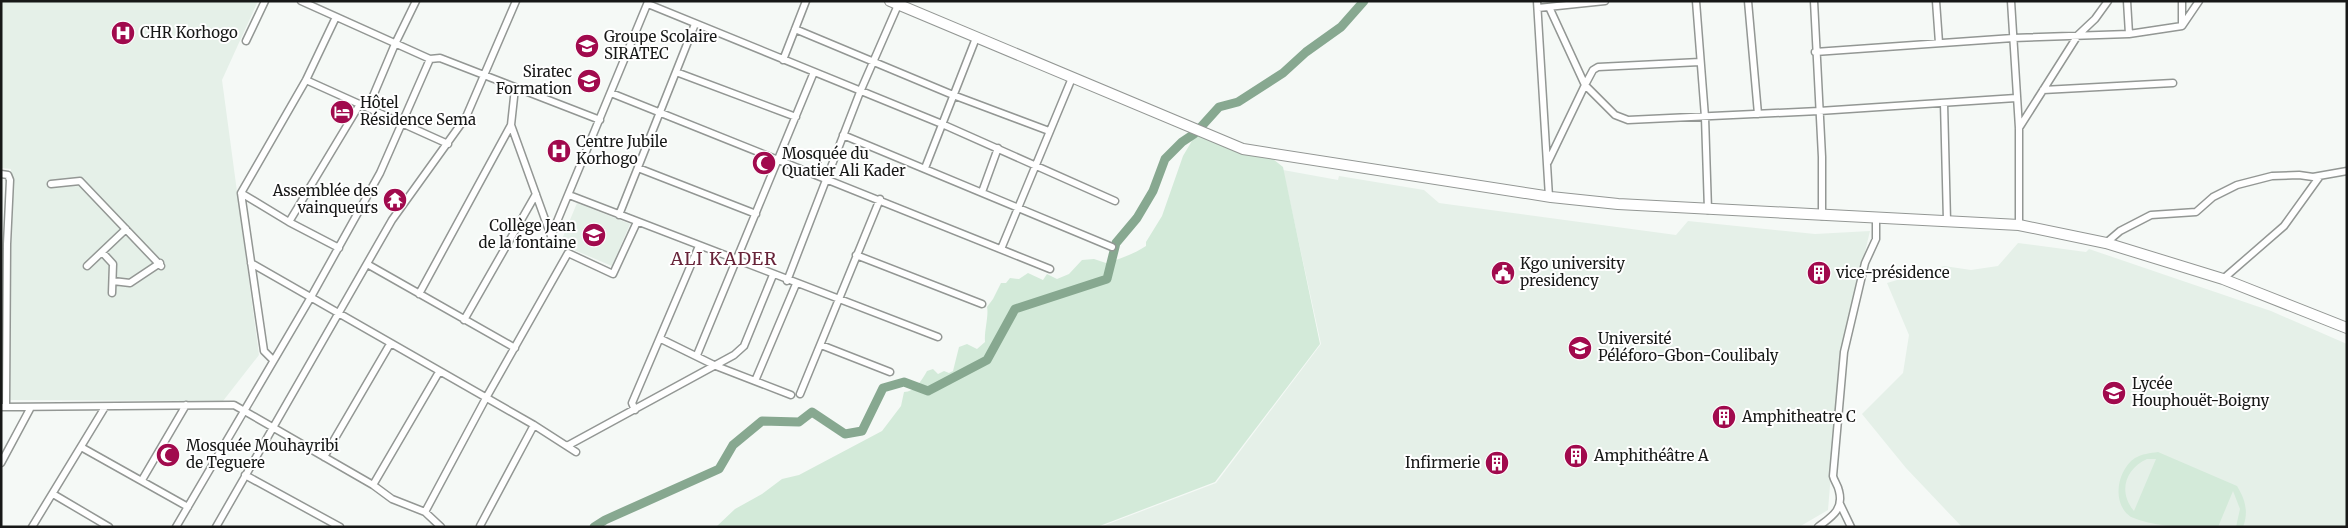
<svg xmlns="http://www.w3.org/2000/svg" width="2348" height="528" font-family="Merriweather,serif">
	<rect width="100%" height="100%" fill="#f5f9f6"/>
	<path fill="#e5f0e8" d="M 1,1 L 258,1 L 222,80 L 259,355 L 223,401 L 9,400 L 11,169 L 1,168 Z
		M 1283,170 L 1338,180 L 1339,176 L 1424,190 L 1439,203 L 1676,235 L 1688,221 L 1815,234 L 1870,231 L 1841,353 L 1828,510 L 1799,527 L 1100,527 L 1216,483 L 1321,344 Z
		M 577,203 L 630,224 L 612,266 L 560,244 Z
		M 2018,243 L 2086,252 L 2089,249 L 2271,311 L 2347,344 L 2347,527 L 1962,527 L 1906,468 L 1862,414 L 1903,373 L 1909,335 L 1887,283 L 1944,266 L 1971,270 L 1998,266 Z"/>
	<path fill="#d3ead9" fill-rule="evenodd" d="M 1196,134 L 1273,159 L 1283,167 L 1320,344 L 1215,482 L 1097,527 L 716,527 L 735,509 L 762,494 L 782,479 L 799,475 L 882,431 L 901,406 L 904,392 C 915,392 922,380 927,371 L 933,369 L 938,374 L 944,371 L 949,373 L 953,371 L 959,347 L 967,344 L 977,349 L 985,342 C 984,331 989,315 987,307 L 993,299 L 1001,283 L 1006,283 L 1010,278 L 1019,279 L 1028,273 L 1043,280 L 1047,274 L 1057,279 L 1069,274 L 1082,260 L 1094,259 L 1106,263 C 1120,259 1134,254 1146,246 L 1146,242 L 1162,216 L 1183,156 Z
		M 2158,452 L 2237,486 C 2245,499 2249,512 2243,527 L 2236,527 L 2240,509 L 2233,491 L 2218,527 C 2190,527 2156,528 2131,517 C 2111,504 2117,470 2135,458 C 2142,454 2150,453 2158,452 ZM 2147,459 L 2156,459 L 2134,511 C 2118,492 2125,469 2147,459 Z"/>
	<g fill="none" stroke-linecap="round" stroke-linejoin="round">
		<path stroke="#87a890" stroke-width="9" d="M 1200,128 L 1219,107 L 1238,102 L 1283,73 L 1306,52 L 1341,27 L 1364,1
			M 594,527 L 605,520 L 719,469 L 733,445 L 762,421 L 799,422 L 812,412 L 845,434 L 862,431 L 883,388 L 904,382 L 928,391 L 987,360 L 1015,309 L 1107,279 L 1116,243 L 1137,218 L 1153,191 L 1165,159 L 1182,142 L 1194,134"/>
		<g stroke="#939794" stroke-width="9">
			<path id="minor" d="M 301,1 L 430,59 L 440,58 L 600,120
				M 1537,1 L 1549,197
				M 1696,1 L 1705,117 L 1708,210
				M 1748,1 L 1758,114
				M 1814,1 L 1822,157 L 1822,216
				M 1936,1 L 1939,43
				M 2011,1 L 2019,128 L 2019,225
				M 2127,1 L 2129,34
				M 2182,1 L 2182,24
				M 648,4 L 942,124 L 1115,201
				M 1538,8 L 1605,1
				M 795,29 L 953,95 L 1049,131
				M 246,41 L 265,1
				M 1815,52 L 2013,38 L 2129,34 L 2182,26 L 2199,1
				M 783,60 L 806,1
				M 1700,62 L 1598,67 L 1593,70 L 1585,85 L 1615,115 L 1628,120 L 1819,111 L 2016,98
				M 676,72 L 796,117
				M 306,80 L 448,144
				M 2043,90 L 2173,83
				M 611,93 L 1050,269
				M 1944,103 L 1947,221
				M 368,108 L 395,44 L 416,1
				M 511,125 L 551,236
				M 2019,128 L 2078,35 L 2095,19 L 2108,1
				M 843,135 L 1112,247
				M 1548,162 L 1585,85 L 1549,7
				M 638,168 L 756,214
				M 925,168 L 976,38
				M 1,174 L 8,175 L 10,180 L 7,244 L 6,407
				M 51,184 L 80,181 L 161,266
				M 982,192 L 998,148
				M 241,193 L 289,222 L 339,248
				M 569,195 L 938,337
				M 619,215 L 695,24
				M 289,222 L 360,104
				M 551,236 L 648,2
				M 2106,243 L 2120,231 L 2151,215 L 2196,212 L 2213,197 L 2237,185 L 2272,176 L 2299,175 L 2313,177 L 2347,171
				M 1001,249 L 1072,78
				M 102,252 L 113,264 L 112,293
				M 856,255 L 982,304
				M 251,263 L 534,425 L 576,452
				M 367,264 L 515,348
				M 87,266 L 126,229
				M 2223,279 L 2284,226 L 2320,176
				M 113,281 L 130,283 L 160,263
				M 787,281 L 860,92 L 898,5
				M 419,294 L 511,125 L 515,88
				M 464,320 L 536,194
				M 661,339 L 716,366 L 791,395
				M 821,345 L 890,372
				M 697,355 L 814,72
				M 273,360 L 264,351 L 241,193 L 306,80 L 336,17
				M 755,381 L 796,284
				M 800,394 L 880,199
				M 1,407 L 234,405 L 373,485 L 392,499 L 425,512 L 441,527
				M 635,410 L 632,403 L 699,246
				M 567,446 L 734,355 L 744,346 L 773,275
				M 81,447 L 188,507
				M 324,457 L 390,344
				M 1,463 L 31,407
				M 245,475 L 340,527
				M 142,480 L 186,405
				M 373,485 L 439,372
				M 53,494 L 109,527
				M 1840,504 L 1851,527
				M 425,512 L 486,398 L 568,253 L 613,274 L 637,222
				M 480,526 L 534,425
				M 32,527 L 105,407
				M 176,527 L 311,297 L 380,173 L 430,59
				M 216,527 L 392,220 L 466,117 L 516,1
				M 1818,527 C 1831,517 1844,510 1839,491 C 1838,485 1834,481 1833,476 L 1844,352 L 1865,263 L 1876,239 L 1876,218"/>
		</g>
		<g stroke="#939794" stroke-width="12">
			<path id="primary" d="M 890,1 L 1243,149 L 1551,197 L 1618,204 L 2019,225 L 2106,243 L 2223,279 L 2347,328"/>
		</g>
		<use href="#minor" stroke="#fff" stroke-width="6"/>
		<use href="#primary" stroke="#fff" stroke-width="10"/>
	</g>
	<defs>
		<g id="hospital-disc" transform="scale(1.25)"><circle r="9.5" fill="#a10a4d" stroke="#fff"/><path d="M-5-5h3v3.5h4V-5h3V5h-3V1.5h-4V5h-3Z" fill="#fff"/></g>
		<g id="school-disc" transform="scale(1.25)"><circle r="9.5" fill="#a10a4d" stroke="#fff"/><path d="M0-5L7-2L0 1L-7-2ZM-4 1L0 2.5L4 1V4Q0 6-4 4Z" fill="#fff"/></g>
		<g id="hotel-disc" transform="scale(1.25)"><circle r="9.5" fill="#a10a4d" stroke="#fff"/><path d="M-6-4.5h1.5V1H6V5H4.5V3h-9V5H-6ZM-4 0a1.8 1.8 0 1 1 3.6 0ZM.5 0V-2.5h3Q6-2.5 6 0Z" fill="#fff"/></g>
		<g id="mosque-disc" transform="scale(1.25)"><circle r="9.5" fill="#a10a4d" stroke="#fff"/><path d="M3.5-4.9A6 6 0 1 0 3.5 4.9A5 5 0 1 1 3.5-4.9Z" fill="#fff"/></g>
		<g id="temple-disc" transform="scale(1.25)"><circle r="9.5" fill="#a10a4d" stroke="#fff"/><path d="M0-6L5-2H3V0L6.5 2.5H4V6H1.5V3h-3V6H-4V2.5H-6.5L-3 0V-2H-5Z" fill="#fff"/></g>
		<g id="university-disc" transform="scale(1.25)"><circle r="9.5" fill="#a10a4d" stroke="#fff"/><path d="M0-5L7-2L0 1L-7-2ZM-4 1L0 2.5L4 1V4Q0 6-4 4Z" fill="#fff"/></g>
		<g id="civic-disc" transform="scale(1.25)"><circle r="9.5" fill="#a10a4d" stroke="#fff"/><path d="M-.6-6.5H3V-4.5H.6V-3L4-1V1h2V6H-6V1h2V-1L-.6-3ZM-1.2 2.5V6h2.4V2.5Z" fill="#fff"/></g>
		<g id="building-disc" transform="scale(1.25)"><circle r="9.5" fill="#a10a4d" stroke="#fff"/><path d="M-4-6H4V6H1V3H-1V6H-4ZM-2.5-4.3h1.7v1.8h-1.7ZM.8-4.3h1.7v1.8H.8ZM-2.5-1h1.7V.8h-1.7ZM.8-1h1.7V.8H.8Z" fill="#fff"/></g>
	</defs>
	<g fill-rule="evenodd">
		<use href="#hospital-disc" x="123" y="33"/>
		<use href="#school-disc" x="587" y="46"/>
		<use href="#school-disc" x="589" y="81"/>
		<use href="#hotel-disc" x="342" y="112"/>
		<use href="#hospital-disc" x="559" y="151"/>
		<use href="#mosque-disc" x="764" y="163"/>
		<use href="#temple-disc" x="395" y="200"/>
		<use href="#university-disc" x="594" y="235"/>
		<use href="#civic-disc" x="1503" y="273"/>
		<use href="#building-disc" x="1819" y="273"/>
		<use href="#university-disc" x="1580" y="348"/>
		<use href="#school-disc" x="2114" y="393"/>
		<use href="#building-disc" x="1724" y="417"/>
		<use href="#mosque-disc" x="168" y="455"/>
		<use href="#building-disc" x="1576" y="456"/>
		<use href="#building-disc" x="1497" y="463"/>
	</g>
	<g text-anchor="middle" stroke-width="4" stroke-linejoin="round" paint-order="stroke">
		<g font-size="15" fill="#171817" stroke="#fff" text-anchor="start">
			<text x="140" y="38">CHR Korhogo</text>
			<text x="604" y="42">Groupe Scolaire<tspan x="604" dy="17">SIRATEC</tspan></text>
			<text x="572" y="77" text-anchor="end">Siratec<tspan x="572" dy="17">Formation</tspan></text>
			<text x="360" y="108">Hôtel<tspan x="360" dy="17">Résidence Sema</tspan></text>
			<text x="576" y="147">Centre Jubile<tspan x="576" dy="17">Korhogo</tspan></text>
			<text x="782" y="159">Mosquée du<tspan x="782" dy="17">Quatier Ali Kader</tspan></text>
			<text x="378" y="196" text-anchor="end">Assemblée des<tspan x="378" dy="17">vainqueurs</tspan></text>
			<text x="576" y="231" text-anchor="end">Collège Jean<tspan x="576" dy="17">de la fontaine</tspan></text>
			<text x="1520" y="269">Kgo university<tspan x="1520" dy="17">presidency</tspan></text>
			<text x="1836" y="278">vice-présidence</text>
			<text x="1598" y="344">Université<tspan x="1598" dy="17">Péléforo-Gbon-Coulibaly</tspan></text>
			<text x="2132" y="389">Lycée<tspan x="2132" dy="17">Houphouët-Boigny</tspan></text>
			<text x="1742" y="422">Amphitheatre C</text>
			<text x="186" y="451">Mosquée Mouhayribi<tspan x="186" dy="17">de Teguere</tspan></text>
			<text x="1594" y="461">Amphithéâtre A</text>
			<text x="1480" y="468" text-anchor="end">Infirmerie</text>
		</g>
		<g font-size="18" letter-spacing="1" fill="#682439" stroke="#fff">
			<text x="724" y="265">ALI KADER</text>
		</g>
	</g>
	<rect width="2348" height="528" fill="none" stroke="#171817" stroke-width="5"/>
</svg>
